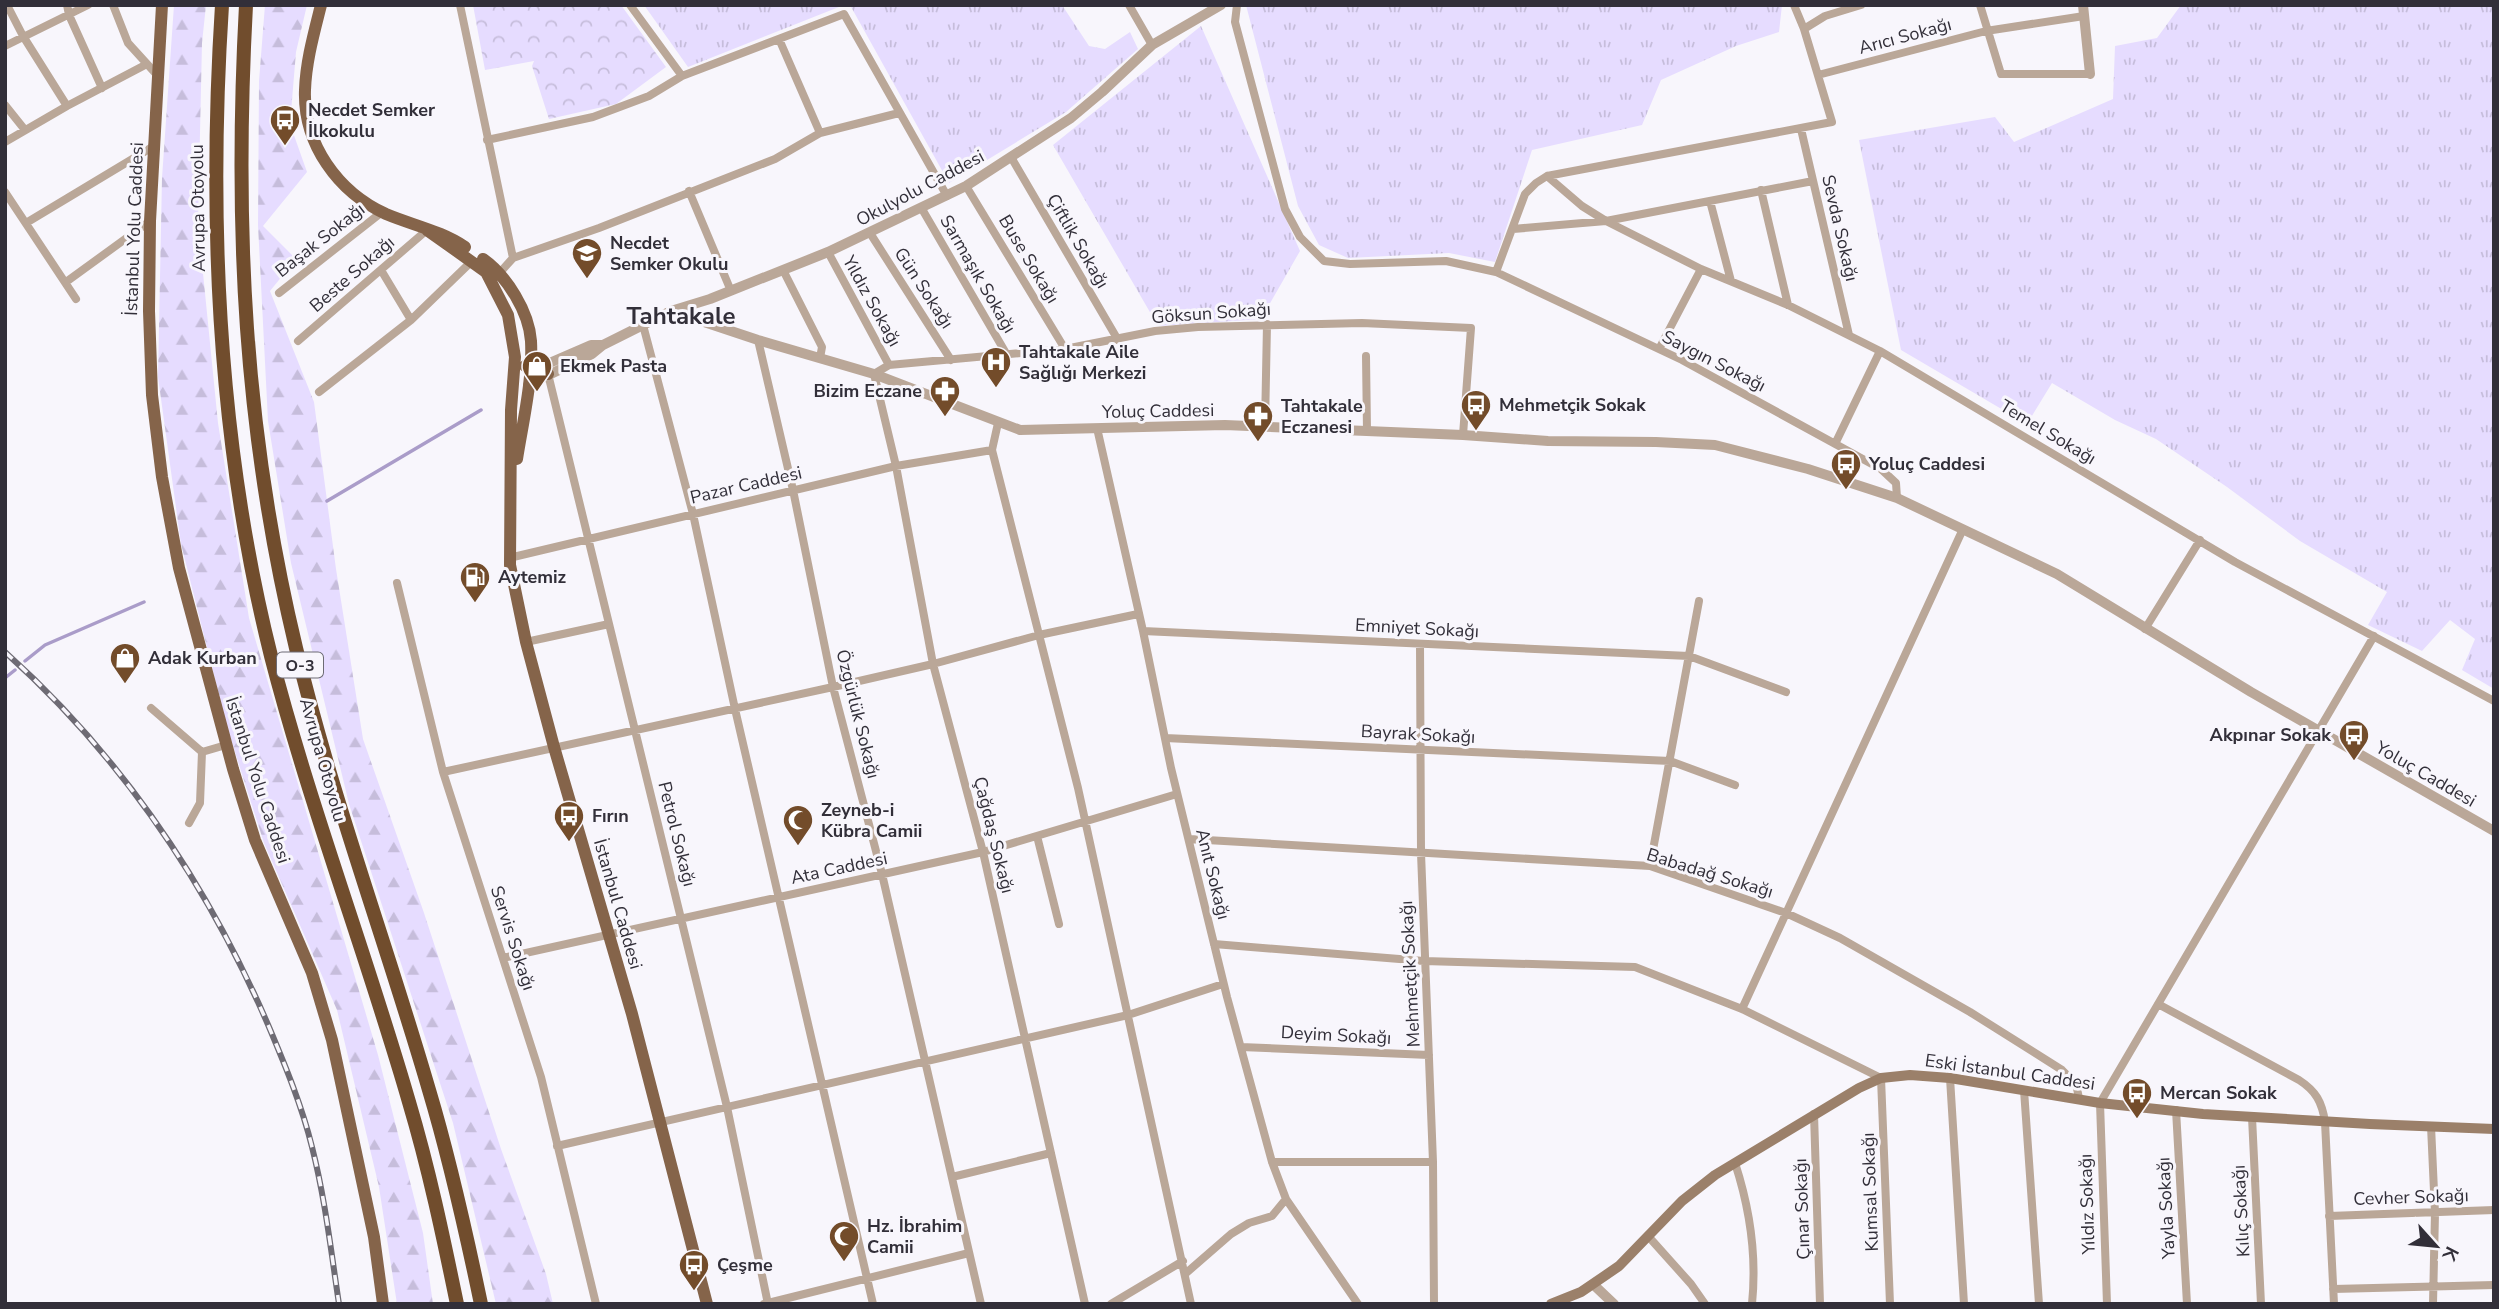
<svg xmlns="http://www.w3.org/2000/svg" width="2499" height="1309" font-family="'Nunito Sans',sans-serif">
	<defs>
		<pattern id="grass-tufts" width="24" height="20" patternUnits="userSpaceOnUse" patternTransform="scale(1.75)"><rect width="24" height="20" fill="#e6dcff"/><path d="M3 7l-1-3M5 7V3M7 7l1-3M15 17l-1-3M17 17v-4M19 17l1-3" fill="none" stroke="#c6bddb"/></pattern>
		<pattern id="forest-firs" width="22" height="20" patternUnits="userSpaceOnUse" patternTransform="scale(1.75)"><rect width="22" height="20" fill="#e6dcff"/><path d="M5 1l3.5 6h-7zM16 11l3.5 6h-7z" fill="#c6bddb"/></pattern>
		<pattern id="park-crowns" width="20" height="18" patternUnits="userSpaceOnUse" patternTransform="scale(1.75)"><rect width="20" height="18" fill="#e6dcff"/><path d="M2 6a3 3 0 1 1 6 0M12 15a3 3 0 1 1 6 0" fill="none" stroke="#c6bddb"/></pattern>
	</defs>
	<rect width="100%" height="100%" fill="#f8f6fc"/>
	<path fill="url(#grass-tufts)" d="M 644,5 L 844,5 L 688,67 Z
		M 850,5 L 1062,5 L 1089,46 L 1105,49 L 1130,32 L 1138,49 L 1066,112 L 949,183 Z
		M 1246,5 L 1782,5 L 1779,32 L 1736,46 L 1661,80 L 1642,125 L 1532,150 L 1495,262 L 1449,253 L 1348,258 L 1319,245 L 1298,206 Z
		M 2181,5 L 2494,5 L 2494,689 L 2462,670 L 2475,639 L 2450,620 L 2422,651 L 2368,625 L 2387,592 L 2300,541 L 2227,487 L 2156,439 L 2115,420 L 2052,383 L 2027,424 L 1901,350 L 1859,140 L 1995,117 L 2014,142 L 2113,99 L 2115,46 L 2157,38 Z
		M 1201,26 L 1300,251 L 1261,319 L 1158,326 L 1053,145 Z"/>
	<path fill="url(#forest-firs)" d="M 174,5 L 206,5 L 202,43 L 198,223 L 218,423 L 249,618 L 378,1055 L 423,1233 L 433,1304 L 397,1304 L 379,1187 L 337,1010 L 264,843 L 227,727 L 181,544 L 158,377 L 162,178 Z
		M 265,5 L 307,5 L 296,52 L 290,124 L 307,172 L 263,226 L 296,259 L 270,291 L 314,402 L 336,569 L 363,739 L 424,913 L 501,1149 L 546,1274 L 553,1304 L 496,1304 L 453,1123 L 349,804 L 291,563 L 268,421 L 258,225 L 259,81 Z"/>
	<path fill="url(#park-crowns)" d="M 473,5 L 621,5 L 666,67 L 616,104 L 549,119 L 532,66 L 534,61 L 485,70 Z"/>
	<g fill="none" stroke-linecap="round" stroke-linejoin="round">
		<path stroke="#aa9cc9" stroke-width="3.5" d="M 327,501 L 481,410
			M 25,661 L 45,645 L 144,602
			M 5,678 L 15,670"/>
		<path stroke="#baa798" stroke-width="8" d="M 7,5 L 23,36 L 67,106
			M 67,5 L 69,15 L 102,88
			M 113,5 L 128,43 L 158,76
			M 460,5 L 513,258
			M 630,5 L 682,76
			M 1129,5 L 1152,45
			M 1237,5 L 1235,22 L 1285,209 L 1300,237 L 1324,261 L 1350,264 L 1446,261 L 1496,272 L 1682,360 L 1881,469 L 1896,483 L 1897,498
			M 1980,5 L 2001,74 L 2090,74
			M 1804,29 L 1825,16 L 1861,5
			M 779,39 L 820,133
			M 5,46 L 88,5
			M 1818,75 L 1986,31 L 2084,16
			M 5,105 L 25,130
			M 1801,129 L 1849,335
			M 487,140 L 593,117 L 649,96 L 682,76 L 844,14 L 947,196
			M 5,142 L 67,106 L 147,64
			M 1011,157 L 1118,340
			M 1547,176 L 1582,206 L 1606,221 L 1701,269 L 1788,305 L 1880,351 L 1835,444
			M 966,186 L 1065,349
			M 1761,190 L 1788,305
			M 689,191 L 731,291
			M 5,192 L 76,299
			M 1710,201 L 1731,281
			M 922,209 L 1007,355
			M 26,223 L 154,146
			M 1513,229 L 1606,221 L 1813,181
			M 870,233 L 951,360
			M 828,252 L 889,365
			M 381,270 L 411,320
			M 783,270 L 822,347 L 820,358
			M 1496,272 L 1525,194 L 1536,183 L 1547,176 L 1832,122 L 1804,29 L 1794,5
			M 496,277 L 513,258 L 599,228 L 775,159 L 820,133 L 899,113
			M 66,282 L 150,221
			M 279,293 L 382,212
			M 643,325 L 693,514 L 735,709 L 873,1304
			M 758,340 L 793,490 L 833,687 L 882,874 L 981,1304
			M 298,341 L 427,230
			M 1659,349 L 1701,269
			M 1880,351 L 2235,562 L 2494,701
			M 1366,356 L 1367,431
			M 548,374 L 727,1107 L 768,1304
			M 319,392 L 411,320 L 472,261
			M 998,423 L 992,450 L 1078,788 L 1191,1304
			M 1265,426 L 1267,324
			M 1097,428 L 1143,631 L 1171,768 L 1227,997 L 1272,1162 L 1286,1199 L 1358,1304
			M 509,558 L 896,466 L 992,450
			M 397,583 L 443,772 L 541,1077 L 596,1304
			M 2145,629 L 2200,540
			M 1143,631 L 1689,656 L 1786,692
			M 526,642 L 609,624
			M 1420,644 L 1421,853 L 1433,1162 L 1434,1304
			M 151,708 L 202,752
			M 1165,738 L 1670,761 L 1735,785
			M 202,752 L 226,745
			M 443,772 L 833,687 L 933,664 L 1039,635 L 1138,614
			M 189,823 L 200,803 L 202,752
			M 1037,836 L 1059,924
			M 1189,839 L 1650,866 L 1786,913 L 1840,938 L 1970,1012 L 2062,1070 L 2076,1084 L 2079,1098
			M 1650,866 L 1699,601
			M 1214,944 L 1424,961 L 1635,967 L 1742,1009 L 1881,1078 L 1890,1304
			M 503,958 L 983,852 L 1177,794
			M 2158,1004 L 2299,1080 C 2316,1091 2322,1102 2325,1122 L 2334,1304
			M 1742,1009 L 1963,529
			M 1241,1047 L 1429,1055
			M 1950,1078 L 1964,1304
			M 2024,1090 L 2039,1304
			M 2176,1110 L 2187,1304
			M 1814,1114 L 1820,1304
			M 2252,1117 L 2261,1304
			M 2431,1126 L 2435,1213 L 2433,1304
			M 557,1146 L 1128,1015 L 1223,984
			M 1272,1162 L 1433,1162
			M 1735,1163 C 1750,1209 1757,1255 1752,1304
			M 952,1177 L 1051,1153
			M 2329,1216 L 2494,1210
			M 1648,1236 L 1691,1284 L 1705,1304
			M 1185,1274 L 1231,1234 L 1249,1223 L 1272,1216 L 1286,1199
			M 2333,1289 L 2494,1285
			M 764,1304 L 969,1253
			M 1085,1304 L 983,852 L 933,664 L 896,466 L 874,374 L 889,365 L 1065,349 L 1155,331 L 1198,327 L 1362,323 L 1471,328 L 1463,435
			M 1111,1304 L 1183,1261
			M 2107,1304 L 2100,1103 L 2374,636"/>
		<path stroke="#baa798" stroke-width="10" d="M 2083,5 L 2090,74
			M 671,311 L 758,340 L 874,374 L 1020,430 L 1225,425 L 1463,435 L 1548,441 L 1656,442 L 1715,445 L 1808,469 L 1897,498 L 2057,574 L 2251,692 L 2494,831
			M 531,371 L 591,345 L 603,345
			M 528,385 L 592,354 L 603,345 L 671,311 L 710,299 L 828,252 L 966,186 L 1071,118 L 1102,92 L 1152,45 L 1221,5
			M 1594,1285 L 1614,1304"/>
		<path stroke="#9b806a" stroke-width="10" d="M 1551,1304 L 1581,1292 L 1619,1266 L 1682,1201 L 1715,1175 L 1859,1088 L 1881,1078 L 1910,1075 L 1950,1078 L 2100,1103 L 2203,1114 L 2370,1124 L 2494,1129"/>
		<path stroke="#85644a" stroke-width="12" d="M 162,5 L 150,221 L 149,311 L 152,395 L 162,477 L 179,568 L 233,769 L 255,840 L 312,973 L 332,1040 L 374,1237 L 383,1304
			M 321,5 C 314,33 306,61 305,90 C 303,144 338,192 386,214 C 412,225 442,231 465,247
			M 427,230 L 486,272 L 508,315 L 515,357 L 511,410 L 510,565 L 526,642 L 554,747 L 632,1014 L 707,1304
			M 483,259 C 507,276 529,312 531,341 C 533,380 523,421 517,459
			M 525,366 L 531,371 L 548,374"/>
		<path stroke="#714d2d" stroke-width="14" d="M 222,5 C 208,222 218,444 271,656 C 310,807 366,953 409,1102 C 429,1169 443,1236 457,1304
			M 246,5 C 234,227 244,431 296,648 C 332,798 386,942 429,1090 C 450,1160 466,1232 481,1304"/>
		<g stroke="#6e6b74" stroke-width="6">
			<path id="rail" d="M 5,652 C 121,756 208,885 269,1027 C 285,1065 302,1106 312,1147 C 325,1198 331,1251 339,1304"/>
		</g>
		<use href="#rail" stroke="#f8f6fc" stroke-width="3.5" stroke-dasharray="10" stroke-linecap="butt"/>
	</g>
	<defs>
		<g id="bus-pin" transform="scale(1.575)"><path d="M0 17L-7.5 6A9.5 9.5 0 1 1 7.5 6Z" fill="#734c2a" stroke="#f8f6fc"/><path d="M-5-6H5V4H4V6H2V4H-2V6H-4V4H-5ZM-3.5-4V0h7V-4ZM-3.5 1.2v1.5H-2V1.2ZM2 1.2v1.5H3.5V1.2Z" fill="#fff"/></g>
		<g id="school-pin" transform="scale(1.575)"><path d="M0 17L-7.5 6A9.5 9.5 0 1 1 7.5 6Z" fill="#734c2a" stroke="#f8f6fc"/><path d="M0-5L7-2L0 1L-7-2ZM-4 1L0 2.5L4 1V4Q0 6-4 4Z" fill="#fff"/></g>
		<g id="hospital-pin" transform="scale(1.575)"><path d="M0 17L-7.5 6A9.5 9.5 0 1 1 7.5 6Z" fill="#734c2a" stroke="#f8f6fc"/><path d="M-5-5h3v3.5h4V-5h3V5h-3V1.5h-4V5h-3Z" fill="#fff"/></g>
		<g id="shop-pin" transform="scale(1.575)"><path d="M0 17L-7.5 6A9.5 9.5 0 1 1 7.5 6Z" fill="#734c2a" stroke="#f8f6fc"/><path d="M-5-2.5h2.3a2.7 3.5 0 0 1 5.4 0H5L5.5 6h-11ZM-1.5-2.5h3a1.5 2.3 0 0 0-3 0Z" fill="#fff"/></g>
		<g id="pharmacy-pin" transform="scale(1.575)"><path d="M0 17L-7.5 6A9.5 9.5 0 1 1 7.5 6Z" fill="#734c2a" stroke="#f8f6fc"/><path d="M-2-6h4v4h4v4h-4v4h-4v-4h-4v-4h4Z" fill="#fff"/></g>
		<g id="fuel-pin" transform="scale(1.575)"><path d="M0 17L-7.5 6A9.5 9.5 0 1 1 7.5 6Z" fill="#734c2a" stroke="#f8f6fc"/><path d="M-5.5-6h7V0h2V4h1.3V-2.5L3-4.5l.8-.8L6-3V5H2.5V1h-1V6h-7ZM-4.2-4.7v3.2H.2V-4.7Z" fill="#fff"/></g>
		<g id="mosque-pin" transform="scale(1.575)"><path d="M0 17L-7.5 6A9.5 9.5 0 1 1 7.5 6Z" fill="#734c2a" stroke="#f8f6fc"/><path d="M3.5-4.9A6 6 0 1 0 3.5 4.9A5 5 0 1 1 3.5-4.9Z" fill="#fff"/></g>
	</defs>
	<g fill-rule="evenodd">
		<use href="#bus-pin" x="285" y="120"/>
		<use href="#school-pin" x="587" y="253"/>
		<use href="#hospital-pin" x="996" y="362"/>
		<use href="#shop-pin" x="537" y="366"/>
		<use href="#pharmacy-pin" x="945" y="391"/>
		<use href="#bus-pin" x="1476" y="405"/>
		<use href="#pharmacy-pin" x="1258" y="416"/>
		<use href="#bus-pin" x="1846" y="464"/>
		<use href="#fuel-pin" x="475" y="577"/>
		<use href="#shop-pin" x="125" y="658"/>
		<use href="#bus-pin" x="2354" y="735"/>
		<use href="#bus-pin" x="569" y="816"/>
		<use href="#mosque-pin" x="798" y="820"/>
		<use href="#bus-pin" x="2137" y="1093"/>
		<use href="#mosque-pin" x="844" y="1236"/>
		<use href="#bus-pin" x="694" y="1265"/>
	</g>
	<g text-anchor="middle" stroke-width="6" stroke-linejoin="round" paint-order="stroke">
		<rect fill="#f8f6fc" stroke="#6d6b74" stroke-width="2" x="277" y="652.5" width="46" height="25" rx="5"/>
		<g font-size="16" font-weight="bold" fill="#322f39">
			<text x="300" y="671">O-3</text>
		</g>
		<g font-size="18" fill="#322f39" stroke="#f8f6fc">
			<text transform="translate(1905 36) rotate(-15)" y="6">Arıcı Sokağı</text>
			<text transform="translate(920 188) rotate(-28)" y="6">Okulyolu Caddesi</text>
			<text transform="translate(198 208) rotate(-91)" y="6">Avrupa Otoyolu</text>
			<text transform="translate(1840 228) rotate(77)" y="6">Sevda Sokağı</text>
			<text transform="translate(134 229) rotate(-88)" y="6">İstanbul Yolu Caddesi</text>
			<text transform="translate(320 240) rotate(-38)" y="6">Başak Sokağı</text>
			<text transform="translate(1078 241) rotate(60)" y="6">Çiftlik Sokağı</text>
			<text transform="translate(1029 259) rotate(59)" y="6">Buse Sokağı</text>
			<text transform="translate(352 274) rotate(-41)" y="6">Beste Sokağı</text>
			<text transform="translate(978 274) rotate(60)" y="6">Sarmaşık Sokağı</text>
			<text transform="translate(924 288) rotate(57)" y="6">Gün Sokağı</text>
			<text transform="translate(872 301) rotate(61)" y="6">Yıldız Sokağı</text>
			<text transform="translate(1211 313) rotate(-4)" y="6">Göksun Sokağı</text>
			<text transform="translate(1714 361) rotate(27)" y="6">Saygın Sokağı</text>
			<text transform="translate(1158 411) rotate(-1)" y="6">Yoluç Caddesi</text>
			<text transform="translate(2048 432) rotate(31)" y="6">Temel Sokağı</text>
			<text transform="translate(746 485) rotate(-13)" y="6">Pazar Caddesi</text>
			<text transform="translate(1417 628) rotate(3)" y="6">Emniyet Sokağı</text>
			<text transform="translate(858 714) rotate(76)" y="6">Özgürlük Sokağı</text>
			<text transform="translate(1418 734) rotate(3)" y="6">Bayrak Sokağı</text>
			<text transform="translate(323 760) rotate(74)" y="6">Avrupa Otoyolu</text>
			<text transform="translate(2426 774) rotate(30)" y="6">Yoluç Caddesi</text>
			<text transform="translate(258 780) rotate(72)" y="6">İstanbul Yolu Caddesi</text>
			<text transform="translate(677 834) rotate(76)" y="6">Petrol Sokağı</text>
			<text transform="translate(994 835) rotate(76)" y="6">Çağdaş Sokağı</text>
			<text transform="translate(839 868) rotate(-12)" y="6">Ata Caddesi</text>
			<text transform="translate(1710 873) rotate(17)" y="6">Babadağ Sokağı</text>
			<text transform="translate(1213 874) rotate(76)" y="6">Anıt Sokağı</text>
			<text transform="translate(618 904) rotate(74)" y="6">İstanbul Caddesi</text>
			<text transform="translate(513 938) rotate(72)" y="6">Servis Sokağı</text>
			<text transform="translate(1410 974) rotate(-93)" y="6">Mehmetçik Sokağı</text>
			<text transform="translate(1336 1035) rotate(3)" y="6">Deyim Sokağı</text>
			<text transform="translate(2010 1072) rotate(8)" y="6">Eski İstanbul Caddesi</text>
			<text transform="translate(1870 1192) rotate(-92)" y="6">Kumsal Sokağı</text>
			<text transform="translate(2411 1197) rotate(-2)" y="6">Cevher Sokağı</text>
			<text transform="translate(2087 1204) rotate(-92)" y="6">Yıldız Sokağı</text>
			<text transform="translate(2166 1208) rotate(-93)" y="6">Yayla Sokağı</text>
			<text transform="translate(1802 1209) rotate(-92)" y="6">Çınar Sokağı</text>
			<text transform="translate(2241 1211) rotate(-93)" y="6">Kılıç Sokağı</text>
		</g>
		<g font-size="18" font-weight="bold" fill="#322f39" stroke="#f8f6fc" text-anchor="start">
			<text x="308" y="116">Necdet Semker<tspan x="308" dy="21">İlkokulu</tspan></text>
			<text x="610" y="249">Necdet<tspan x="610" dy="21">Semker Okulu</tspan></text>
			<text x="1019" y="358">Tahtakale Aile<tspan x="1019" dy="21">Sağlığı Merkezi</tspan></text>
			<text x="560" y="372">Ekmek Pasta</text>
			<text x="922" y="397" text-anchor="end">Bizim Eczane</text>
			<text x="1499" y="411">Mehmetçik Sokak</text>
			<text x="1281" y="412">Tahtakale<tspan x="1281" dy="21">Eczanesi</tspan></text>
			<text x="1869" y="470">Yoluç Caddesi</text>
			<text x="498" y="583">Aytemiz</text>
			<text x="148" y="664">Adak Kurban</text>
			<text x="2331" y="741" text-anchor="end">Akpınar Sokak</text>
			<text x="821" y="816">Zeyneb-i<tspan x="821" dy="21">Kübra Camii</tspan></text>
			<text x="592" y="822">Fırın</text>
			<text x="2160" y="1099">Mercan Sokak</text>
			<text x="867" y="1232">Hz. İbrahim<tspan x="867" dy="21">Camii</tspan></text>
			<text x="717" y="1271">Çeşme</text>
		</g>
		<g font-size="24" font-weight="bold" fill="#322f39" stroke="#f8f6fc">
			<text x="681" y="324">Tahtakale</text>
		</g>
	</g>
	<rect width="2499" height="1309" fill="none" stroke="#322f39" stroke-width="14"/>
	<g transform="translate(2436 1246) rotate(117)" stroke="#f8f6fc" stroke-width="5" paint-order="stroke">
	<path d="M0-5L12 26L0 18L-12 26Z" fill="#322f39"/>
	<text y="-10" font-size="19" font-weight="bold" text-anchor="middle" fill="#322f39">K</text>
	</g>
</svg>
